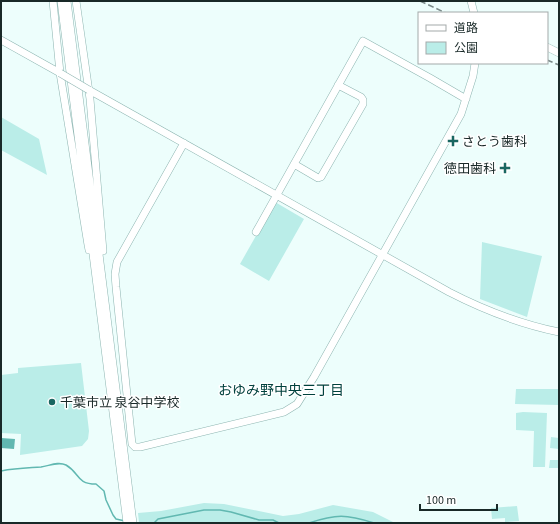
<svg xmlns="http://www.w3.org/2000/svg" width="560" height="524" font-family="'Source Sans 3','Noto Sans JP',sans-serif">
	<rect width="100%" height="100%" fill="#edfefc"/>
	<path fill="#baede8" d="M 1,117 L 39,139 L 47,175 L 1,150 Z
		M 275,202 L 304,219 L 269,281 L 240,264 Z
		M 482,242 L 542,256 L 527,317 L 480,299 Z
		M 81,363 L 89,431 L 88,439 L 82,446 L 20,455 L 21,434 L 1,433 L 1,375 L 18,373 L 18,368 Z
		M 516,389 L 559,389 L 559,405 L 515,404 Z
		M 523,412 L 547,413 L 545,467 L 533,467 L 534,431 L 516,430 L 516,413 Z
		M 551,437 L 559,438 L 559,449 L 550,448 Z
		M 550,460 L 559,460 L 559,468 L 549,468 Z
		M 204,503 L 224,504 L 283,516 L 299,514 L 333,505 L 373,512 L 395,523 L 139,523 L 138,513 L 161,511 Z
		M 517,506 L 519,521 L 505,522 L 505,518 L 492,519 L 491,508 Z"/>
	<path fill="#61b8b1" d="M 1,438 L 15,439 L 14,449 L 1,448 Z"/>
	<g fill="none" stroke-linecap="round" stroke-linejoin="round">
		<path stroke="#61b8b1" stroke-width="1.5" d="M 1,471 C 16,468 26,468 41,467 C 49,466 58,461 66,465 C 80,473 76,484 96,484 L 104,491 L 106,500 L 113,515 L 116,519 L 125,521
			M 154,523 L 158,519 L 204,510 L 220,510 L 231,512 L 259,520 L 273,520 L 279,523
			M 309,523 C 336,514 346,514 374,523"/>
		<g stroke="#8db5b1" stroke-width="8">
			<path id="minor" d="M 53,1 L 60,73 L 88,245 L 89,250
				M 61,1 L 127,523
				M 67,1 L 133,523
				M 76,1 L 90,99 L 103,251
				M 471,1 L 474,13
				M 1,40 L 60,73
				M 547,47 L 559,53
				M 89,90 L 449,292 C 484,310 520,324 559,332
				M 184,143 L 117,262 L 115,274 L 116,287 L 132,444 L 135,447 L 140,447 L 284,412 L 297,404 L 314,377 L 461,114 L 473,76 L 475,63
				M 294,164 L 318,178 L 321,177 L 363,104 L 363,100 L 361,97 L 338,85
				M 256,232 L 363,41 L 430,78 L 466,99"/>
		</g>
		<use href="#minor" stroke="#fff" stroke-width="7"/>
		<path stroke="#7b8b8a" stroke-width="1.5" stroke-dasharray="6 3" stroke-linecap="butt" d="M 420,1 L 446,13
			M 547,60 L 559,65"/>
		<g stroke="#8db5b1" stroke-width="8" stroke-linecap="butt">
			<path id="minor-bridge" d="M 60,73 L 89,90"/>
		</g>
		<use href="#minor-bridge" stroke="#fff" stroke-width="7"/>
	</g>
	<g fill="#1a6661" stroke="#fff" stroke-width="1.5">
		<path d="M451 135h4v4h4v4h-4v4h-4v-4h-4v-4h4z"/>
		<path d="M503 162h4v4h4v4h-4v4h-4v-4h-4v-4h4z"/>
		<circle cx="52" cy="402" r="4"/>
	</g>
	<g text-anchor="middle" stroke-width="3" stroke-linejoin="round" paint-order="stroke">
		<g font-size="13" fill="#192928" stroke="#fff" text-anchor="start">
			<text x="462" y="146">さとう歯科</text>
			<text x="496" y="173" text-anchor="end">徳田歯科</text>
			<text x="60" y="407">千葉市立 泉谷中学校</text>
		</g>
		<g font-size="14" fill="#00413d" stroke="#fff">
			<text x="281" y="395">おゆみ野中央三丁目</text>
		</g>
	</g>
	<rect width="560" height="524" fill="none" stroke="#192928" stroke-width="4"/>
	<rect x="418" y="12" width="130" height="52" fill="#ffffff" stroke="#a3a9a9"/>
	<rect x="426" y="25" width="20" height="6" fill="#ffffff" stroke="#a3a9a9"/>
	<text x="454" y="32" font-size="12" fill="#192928">道路</text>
	<rect x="426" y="42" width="20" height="12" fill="#baede8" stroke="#a3a9a9"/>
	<text x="454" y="52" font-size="12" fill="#192928">公園</text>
	<path d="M420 504v6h77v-6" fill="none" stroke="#192928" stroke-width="2"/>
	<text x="426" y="504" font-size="12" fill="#192928" stroke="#ffffff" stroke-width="3" paint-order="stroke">100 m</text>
</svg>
